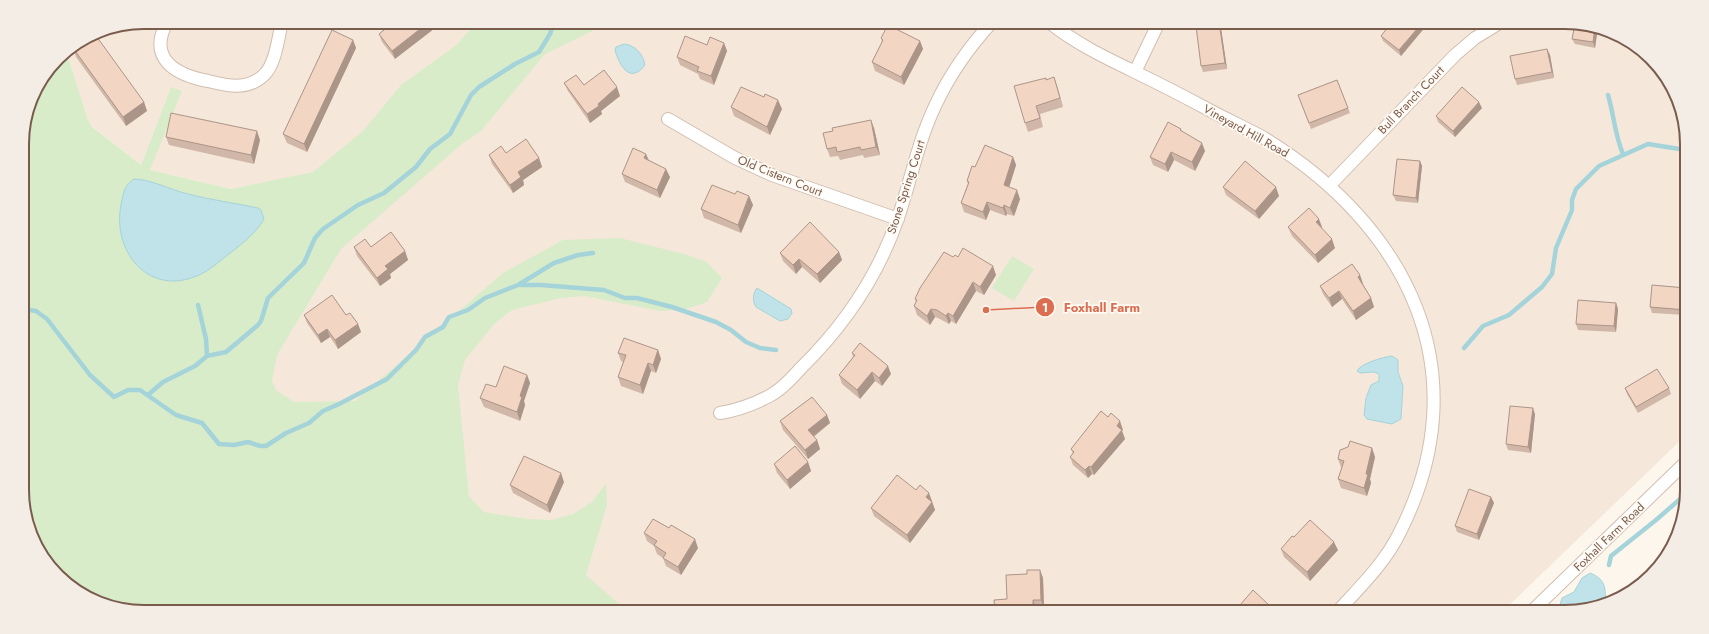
<svg xmlns="http://www.w3.org/2000/svg" width="1709" height="634" font-family="Jost,sans-serif">
	<rect width="100%" height="100%" fill="#fdf6ec"/>
	<path fill="#f5e8da" d="M 144,22 L 487,22 L 332,169 L 231,189 L 150,170 L 171,87 L 141,165 L 89,124 L 66,51 L 98,31 Z
		M 591,22 L 1565,22 L 1604,28 L 1657,64 L 1678,97 L 1686,128 L 1687,433 L 1682,439 L 1502,612 L 616,612 L 238,366 L 333,255 L 496,84 Z"/>
	<path fill="#d8ecc9" d="M 482,22 L 611,22 L 545,54 L 481,131 L 463,143 L 341,249 L 277,355 L 272,381 L 276,390 L 294,402 L 355,401 L 503,273 L 563,240 L 620,238 L 684,254 L 707,262 L 722,278 L 707,302 L 683,310 L 660,311 L 584,296 L 561,298 L 512,310 L 494,324 L 465,360 L 458,385 L 469,496 L 484,512 L 528,519 L 551,520 L 573,514 L 592,502 L 606,483 L 607,505 L 586,575 L 628,612 L 144,612 L 105,606 L 52,570 L 24,513 L 22,136 L 35,90 L 63,52 L 66,51 L 88,120 L 91,126 L 141,165 L 171,87 L 182,91 L 150,170 L 231,189 L 313,172 L 363,131 L 401,85 L 455,46 L 474,26 Z
		M 1012,256 L 1034,269 L 1014,301 L 992,288 Z"/>
	<path fill="#bfe3e8" stroke="#a5d3da" d="M 624,44 C 635,45 643,54 645,65 C 630,85 619,65 615,50 L 616,47 Z
		M 134,179 C 150,179 171,190 188,194 C 211,200 235,203 258,208 L 261,210 L 264,219 C 256,234 238,247 225,257 C 215,265 206,273 194,277 C 146,295 112,249 121,205 C 123,193 124,186 134,179 Z
		M 757,288 L 791,309 L 792,313 L 788,319 L 780,321 L 756,307 C 752,301 753,293 757,288 Z
		M 1392,356 L 1398,360 L 1398,372 L 1403,386 L 1401,419 L 1392,424 L 1367,419 L 1364,415 L 1366,398 L 1371,385 L 1379,381 L 1379,374 L 1374,372 L 1360,373 L 1357,371 C 1361,363 1384,357 1392,356 Z
		M 1590,573 C 1606,579 1606,589 1605,604 L 1573,612 L 1558,612 L 1562,598 L 1574,592 L 1582,578 Z"/>
	<g fill="none" stroke-linecap="round" stroke-linejoin="round">
		<path stroke="#a5d3da" stroke-width="4.5" d="M 1608,95 C 1614,115 1615,136 1623,154
			M 520,285 L 541,285 L 604,290 L 625,298 L 637,298 L 672,307 L 716,322 L 731,330 L 746,342 L 760,348 L 776,350
			M 198,305 L 206,339 L 207,356
			M 23,313 L 30,310 L 36,311 L 47,319 L 90,375 L 114,397 L 128,390 L 140,390 L 176,415 L 202,423 L 219,444 L 234,445 L 248,442 L 260,446 L 266,446 L 286,433 L 309,423 L 323,411 L 339,404 L 387,379 L 416,350 L 425,337 L 443,327 L 449,317 L 468,310 L 485,298 L 518,285 L 554,263 L 578,255 L 593,253
			M 1464,348 L 1483,326 L 1509,315 L 1542,287 L 1552,274 L 1556,248 L 1572,210 L 1572,200 L 1576,189 L 1599,166 L 1648,144 L 1686,150
			M 149,394 L 163,382 L 195,366 L 207,356 L 226,352 L 258,325 L 261,321 L 268,298 L 304,263 L 315,238 L 323,229 L 358,205 L 384,193 L 416,167 L 430,149 L 450,134 L 471,95 L 479,87 L 515,64 L 539,52 L 550,34 L 554,22
			M 1609,565 L 1611,556 L 1656,520 L 1687,493"/>
		<g stroke="#d1beb0" stroke-width="14">
			<path id="minor" d="M 167,22 C 147,59 176,75 208,81 C 228,86 248,91 265,74 C 276,62 278,38 282,22
				M 1049,22 C 1075,43 1104,57 1133,71 C 1160,84 1187,98 1213,112 C 1230,121 1248,129 1264,138 C 1408,226 1481,372 1400,532 C 1385,563 1360,587 1337,612
				M 1135,72 L 1159,22
				M 668,119 L 735,158 L 772,175 L 898,219
				M 1329,186 L 1455,55 L 1475,38 L 1501,22
				M 720,413 C 738,410 755,404 771,395 C 782,389 792,378 800,369 C 843,327 878,276 898,218 C 911,180 918,141 936,104 C 950,74 970,46 992,22
				M 1531,612 L 1687,461"/>
		</g>
		<use href="#minor" stroke="#fff" stroke-width="12"/>
	</g>
	<path fill="#d1b7a8" d="M 394,22 L 395,59 L 382,42 L 379,34 Z
		M 801,22 L 817,22 L 818,23 L 806,30 Z
		M 1426,26 L 1401,56 L 1383,41 L 1381,36 Z
		M 1598,27 L 1595,48 L 1575,44 L 1572,39 Z
		M 1221,28 L 1227,69 L 1203,72 L 1201,66 Z
		M 881,38 L 920,41 L 923,49 L 904,85 L 875,71 L 872,62 L 882,42 Z
		M 353,40 L 356,48 L 307,152 L 287,143 L 283,134 Z
		M 724,43 L 727,51 L 714,85 L 700,79 L 698,74 L 680,65 L 677,57 L 707,45 Z
		M 73,48 L 144,102 L 147,111 L 126,126 L 76,57 Z
		M 1547,49 L 1550,55 L 1554,78 L 1517,85 L 1515,79 Z
		M 1054,77 L 1063,107 L 1040,114 L 1043,127 L 1028,132 L 1025,123 L 1047,80 Z
		M 1337,80 L 1350,113 L 1311,129 L 1298,95 Z
		M 564,83 L 584,85 L 620,96 L 601,111 L 602,114 L 590,123 L 568,91 Z
		M 731,107 L 782,109 L 770,135 L 734,116 Z
		M 1482,108 L 1455,137 L 1438,122 L 1436,116 Z
		M 874,128 L 880,155 L 864,158 L 863,155 L 840,160 L 838,156 L 830,157 L 827,149 Z
		M 1181,129 L 1182,132 L 1205,151 L 1195,171 L 1174,160 L 1168,172 L 1153,165 L 1150,157 Z
		M 166,137 L 260,140 L 254,164 L 169,145 Z
		M 506,153 L 539,158 L 542,167 L 523,180 L 524,185 L 513,193 L 492,164 L 489,155 Z
		M 646,154 L 649,160 L 670,177 L 660,198 L 625,182 L 622,174 Z
		M 1013,157 L 1016,165 L 1009,187 L 1020,199 L 1014,216 L 1007,214 L 1006,216 L 990,210 L 986,220 L 964,212 L 961,203 L 968,184 L 967,181 L 975,167 Z
		M 1420,161 L 1422,166 L 1418,203 L 1396,201 L 1393,195 Z
		M 1223,187 L 1279,196 L 1259,219 L 1226,195 Z
		M 749,196 L 753,205 L 741,233 L 704,218 L 701,209 Z
		M 1288,227 L 1322,227 L 1321,228 L 1335,248 L 1318,263 L 1292,236 Z
		M 354,247 L 371,247 L 405,251 L 408,260 L 390,274 L 391,278 L 380,286 L 357,256 Z
		M 839,252 L 842,260 L 820,283 L 802,267 L 796,274 L 783,261 L 780,253 Z
		M 953,257 L 996,275 L 984,295 L 976,291 L 956,324 L 951,321 L 949,324 L 940,319 L 935,317 L 930,325 L 917,315 L 914,306 L 916,302 L 915,299 Z
		M 1360,275 L 1363,284 L 1371,298 L 1374,307 L 1356,320 L 1342,299 L 1332,307 L 1323,294 L 1320,286 Z
		M 1686,288 L 1686,315 L 1652,313 L 1650,307 Z
		M 1616,303 L 1618,309 L 1616,332 L 1578,330 L 1576,324 Z
		M 304,315 L 346,315 L 358,324 L 361,332 L 338,349 L 330,337 L 321,343 L 307,323 Z
		M 658,350 L 661,359 L 656,373 L 651,371 L 643,394 L 621,386 L 618,377 L 623,362 L 621,361 L 618,353 Z
		M 852,353 L 891,374 L 882,386 L 875,381 L 860,399 L 842,384 L 839,375 L 853,357 Z
		M 527,375 L 530,383 L 524,401 L 525,405 L 520,421 L 484,407 L 480,398 L 496,387 Z
		M 1625,388 L 1669,388 L 1671,394 L 1638,413 L 1627,394 Z
		M 1535,414 L 1531,453 L 1508,450 L 1506,444 Z
		M 827,415 L 830,423 L 814,437 L 817,440 L 820,449 L 808,459 L 783,430 L 780,421 Z
		M 1123,430 L 1122,431 L 1125,439 L 1094,475 L 1092,474 L 1088,478 L 1073,465 L 1070,457 L 1073,454 L 1071,449 Z
		M 1372,448 L 1375,457 L 1370,479 L 1371,483 L 1367,496 L 1341,488 L 1338,479 L 1342,467 L 1341,467 L 1338,459 Z
		M 808,462 L 811,471 L 790,489 L 777,473 L 774,464 Z
		M 564,482 L 550,513 L 513,493 L 510,485 Z
		M 1491,497 L 1494,503 L 1479,540 L 1457,532 L 1455,526 Z
		M 932,501 L 935,510 L 910,543 L 874,516 L 871,508 Z
		M 644,533 L 698,548 L 681,575 L 666,566 L 663,558 L 657,554 L 654,546 L 647,541 Z
		M 1281,549 L 1338,550 L 1310,581 L 1284,557 Z
		M 1040,570 L 1043,578 L 1044,608 L 1036,608 L 1007,599 L 1027,574 Z"/>
	<path fill="#aa9588" d="M 429,22 L 443,22 L 395,59 L 392,51 Z
		M 1219,22 L 1221,28 L 1227,69 L 1225,63 Z
		M 1423,22 L 1425,22 L 1426,26 L 1401,56 L 1399,50 Z
		M 1595,27 L 1598,27 L 1595,48 L 1593,42 Z
		M 353,40 L 356,48 L 307,152 L 304,144 Z
		M 920,41 L 923,49 L 904,85 L 901,77 Z
		M 724,43 L 727,51 L 714,85 L 711,76 Z
		M 1547,49 L 1550,55 L 1554,78 L 1552,72 Z
		M 1054,77 L 1057,86 L 1063,107 L 1060,98 Z
		M 617,87 L 620,96 L 601,111 L 602,114 L 590,123 L 587,114 L 598,104 Z
		M 778,100 L 782,109 L 770,135 L 767,127 Z
		M 144,102 L 147,111 L 126,126 L 123,117 Z
		M 1479,102 L 1482,108 L 1455,137 L 1453,131 Z
		M 871,120 L 874,128 L 880,155 L 876,147 Z
		M 257,131 L 260,140 L 254,164 L 251,155 Z
		M 1202,143 L 1205,151 L 1195,171 L 1192,162 Z
		M 1171,152 L 1174,160 L 1168,172 L 1165,164 Z
		M 646,154 L 649,162 L 644,158 Z
		M 1013,157 L 1016,165 L 1007,194 L 1004,185 Z
		M 539,158 L 542,167 L 523,180 L 524,185 L 513,193 L 510,185 L 518,172 Z
		M 1420,161 L 1422,166 L 1418,203 L 1416,198 Z
		M 666,169 L 670,177 L 660,198 L 657,190 Z
		M 1276,187 L 1279,196 L 1259,219 L 1255,211 Z
		M 1017,190 L 1020,199 L 1014,216 L 1010,208 Z
		M 749,196 L 753,205 L 741,233 L 738,225 Z
		M 987,202 L 990,210 L 986,220 L 983,212 Z
		M 1004,205 L 1007,214 L 1006,216 L 1003,208 Z
		M 1319,219 L 1322,227 L 1319,230 L 1316,222 Z
		M 1332,239 L 1335,248 L 1318,263 L 1315,255 Z
		M 405,251 L 408,260 L 390,274 L 391,278 L 380,286 L 377,278 L 385,266 Z
		M 839,252 L 842,260 L 820,283 L 817,274 Z
		M 799,259 L 802,267 L 796,274 L 793,265 Z
		M 993,266 L 996,275 L 984,295 L 980,287 Z
		M 1360,275 L 1363,284 L 1361,285 L 1358,277 Z
		M 973,282 L 976,291 L 956,324 L 953,316 Z
		M 1339,291 L 1342,299 L 1332,307 L 1329,298 Z
		M 1371,298 L 1374,307 L 1356,320 L 1353,311 Z
		M 1616,303 L 1618,309 L 1616,332 L 1614,326 Z
		M 931,309 L 935,317 L 930,325 L 927,316 Z
		M 948,313 L 951,321 L 949,324 L 946,316 Z
		M 358,324 L 361,332 L 338,349 L 335,340 Z
		M 327,329 L 330,337 L 321,343 L 318,335 Z
		M 658,350 L 661,359 L 656,373 L 653,365 Z
		M 648,363 L 651,371 L 643,394 L 640,385 Z
		M 888,366 L 891,374 L 882,386 L 879,378 Z
		M 872,372 L 875,381 L 860,399 L 857,390 Z
		M 527,375 L 530,383 L 524,401 L 525,405 L 520,421 L 517,412 L 520,396 Z
		M 1533,408 L 1535,414 L 1531,453 L 1528,447 Z
		M 827,415 L 830,423 L 811,438 L 808,430 Z
		M 1120,421 L 1123,430 L 1122,431 L 1125,439 L 1094,475 L 1091,467 L 1117,426 Z
		M 817,440 L 820,449 L 808,459 L 805,450 Z
		M 1372,448 L 1375,457 L 1370,479 L 1371,483 L 1367,496 L 1364,488 L 1366,474 Z
		M 808,462 L 811,471 L 790,489 L 787,480 Z
		M 1089,466 L 1092,474 L 1088,478 L 1085,470 Z
		M 561,473 L 564,482 L 550,513 L 547,505 Z
		M 929,493 L 932,501 L 929,505 L 926,497 Z
		M 1491,497 L 1494,503 L 1479,540 L 1477,534 Z
		M 932,502 L 935,510 L 910,543 L 907,535 Z
		M 695,539 L 698,548 L 681,575 L 678,567 Z
		M 1334,542 L 1338,550 L 1310,581 L 1307,572 Z
		M 1040,570 L 1043,578 L 1044,608 L 1041,600 Z
		M 1033,600 L 1036,608 L 1036,612 L 1033,612 Z
		M 1270,606 L 1272,612 L 1265,612 Z"/>
	<path fill="#f3d5c3" stroke="#aa9588" d="M 394,22 L 429,22 L 392,51 L 379,34 Z
		M 1219,22 L 1225,63 L 1201,66 L 1196,26 Z
		M 1392,22 L 1423,22 L 1399,50 L 1381,36 Z
		M 1575,24 L 1595,27 L 1593,42 L 1572,39 Z
		M 888,25 L 920,41 L 901,77 L 872,62 L 883,40 L 881,38 Z
		M 332,30 L 353,40 L 304,144 L 283,134 Z
		M 94,33 L 144,102 L 123,117 L 73,48 Z
		M 685,36 L 707,45 L 710,37 L 724,43 L 711,76 L 697,71 L 699,67 L 677,57 Z
		M 1547,49 L 1552,72 L 1515,79 L 1510,56 Z
		M 604,70 L 617,87 L 598,104 L 599,106 L 587,114 L 564,83 L 576,75 L 584,85 Z
		M 1054,77 L 1060,98 L 1036,106 L 1040,118 L 1025,123 L 1014,86 L 1046,78 L 1046,80 Z
		M 1337,80 L 1348,108 L 1309,123 L 1298,95 Z
		M 741,87 L 764,97 L 765,94 L 778,100 L 767,127 L 731,107 Z
		M 1462,87 L 1479,102 L 1453,131 L 1436,116 Z
		M 171,113 L 257,131 L 251,155 L 166,137 Z
		M 871,120 L 876,147 L 861,150 L 860,147 L 837,152 L 836,147 L 827,149 L 823,133 L 833,131 L 832,128 Z
		M 1168,122 L 1181,129 L 1180,130 L 1202,143 L 1192,162 L 1171,152 L 1165,164 L 1150,157 Z
		M 526,139 L 539,158 L 518,172 L 521,177 L 510,185 L 489,155 L 501,146 L 506,153 Z
		M 985,145 L 1013,157 L 1004,185 L 1017,190 L 1010,208 L 1004,205 L 1003,208 L 987,202 L 983,212 L 961,203 L 969,182 L 967,181 L 972,166 L 975,167 Z
		M 633,148 L 646,154 L 644,158 L 666,169 L 657,190 L 622,174 Z
		M 1397,159 L 1420,161 L 1416,198 L 1393,195 Z
		M 1245,161 L 1276,187 L 1255,211 L 1223,187 Z
		M 712,185 L 735,194 L 737,191 L 749,196 L 738,225 L 701,209 Z
		M 1309,208 L 1319,219 L 1316,222 L 1332,239 L 1315,255 L 1288,227 Z
		M 810,222 L 839,252 L 817,274 L 799,259 L 793,265 L 780,253 Z
		M 391,232 L 405,251 L 385,266 L 388,269 L 377,278 L 354,247 L 365,239 L 371,247 Z
		M 963,248 L 993,266 L 980,287 L 973,282 L 953,316 L 948,313 L 946,316 L 937,310 L 931,309 L 927,316 L 914,306 L 917,300 L 915,299 L 920,288 L 944,252 L 953,257 L 955,255 L 958,257 Z
		M 1352,264 L 1360,275 L 1358,277 L 1371,298 L 1353,311 L 1339,291 L 1329,298 L 1320,286 Z
		M 1652,285 L 1686,288 L 1686,310 L 1650,307 Z
		M 332,295 L 346,315 L 350,313 L 358,324 L 335,340 L 327,329 L 318,335 L 304,315 Z
		M 1578,300 L 1616,303 L 1614,326 L 1576,324 Z
		M 624,338 L 658,350 L 653,365 L 648,363 L 640,385 L 618,377 L 626,355 L 618,353 Z
		M 860,343 L 888,366 L 879,378 L 872,372 L 857,390 L 839,375 L 855,355 L 852,353 Z
		M 504,366 L 527,375 L 520,396 L 522,397 L 517,412 L 480,398 L 486,384 L 496,387 Z
		M 1657,369 L 1669,388 L 1636,407 L 1625,388 Z
		M 812,397 L 827,415 L 808,430 L 817,440 L 805,450 L 780,421 Z
		M 1510,406 L 1533,408 L 1528,447 L 1506,444 Z
		M 1101,411 L 1108,417 L 1111,413 L 1120,421 L 1117,426 L 1122,430 L 1091,467 L 1089,466 L 1085,470 L 1070,457 L 1074,452 L 1071,449 Z
		M 1350,441 L 1372,448 L 1366,474 L 1368,474 L 1364,488 L 1338,479 L 1344,461 L 1338,459 L 1340,450 L 1348,447 Z
		M 795,446 L 808,462 L 787,480 L 774,464 Z
		M 524,456 L 561,473 L 547,505 L 510,485 Z
		M 897,475 L 916,490 L 920,485 L 929,493 L 926,497 L 932,502 L 907,535 L 871,508 Z
		M 1469,489 L 1491,497 L 1477,534 L 1455,526 Z
		M 653,519 L 669,528 L 671,525 L 695,539 L 678,567 L 663,558 L 666,553 L 654,545 L 657,541 L 644,533 Z
		M 1310,520 L 1334,542 L 1307,572 L 1281,549 L 1292,536 L 1294,537 Z
		M 1027,570 L 1040,570 L 1041,600 L 1033,600 L 1033,612 L 995,612 L 994,600 L 1007,599 L 1006,575 L 1027,574 Z
		M 1253,590 L 1270,606 L 1265,612 L 1234,612 Z
		M 1387,606 L 1393,612 L 1381,612 Z"/>
	<g text-anchor="middle" stroke-width="3.5" stroke-linejoin="round" paint-order="stroke">
		<g font-size="12" fill="#7a5c4d" stroke="#fffaf3">
			<text transform="translate(1411 100) rotate(-46)" y="4">Bull Branch Court</text>
			<text transform="translate(1246 131) rotate(29)" y="4">Vineyard Hill Road</text>
			<text transform="translate(780 176) rotate(22)" y="4">Old Cistern Court</text>
			<text transform="translate(906 187) rotate(-72)" y="4">Stone Spring Court</text>
			<text transform="translate(1609 537) rotate(-44)" y="4">Foxhall Farm Road</text>
		</g>
	</g>
	<path d="M0 0H1709V634H0ZM144 29H1565A115 115 0 0 1 1680 144V490A115 115 0 0 1 1565 605H144A115 115 0 0 1 29 490V144A115 115 0 0 1 144 29Z" fill="#f4ede6" fill-rule="evenodd"/>
	<path fill="none" stroke="#7a5c4d" stroke-width="2" d="M144 29H1565A115 115 0 0 1 1680 144V490A115 115 0 0 1 1565 605H144A115 115 0 0 1 29 490V144A115 115 0 0 1 144 29Z"/>
	<path fill="none" stroke="#dc6d51" stroke-width="1.5" d="M986 310L1045 307"/>
	<g fill="#dc6d51" stroke="#fffaf3" stroke-width="1.5">
		<circle cx="986" cy="310" r="4"/>
		<circle cx="1045" cy="307" r="10"/>
	</g>
	<g font-size="12" text-anchor="middle" font-weight="bold" fill="#fff">
		<text x="1045" y="312">1</text>
	</g>
	<g font-size="13" text-anchor="middle" font-weight="bold" fill="#dc6d51" stroke="#fffaf3" stroke-width="3.5" stroke-linejoin="round" paint-order="stroke">
		<text x="1102" y="312">Foxhall Farm</text>
	</g>
</svg>
